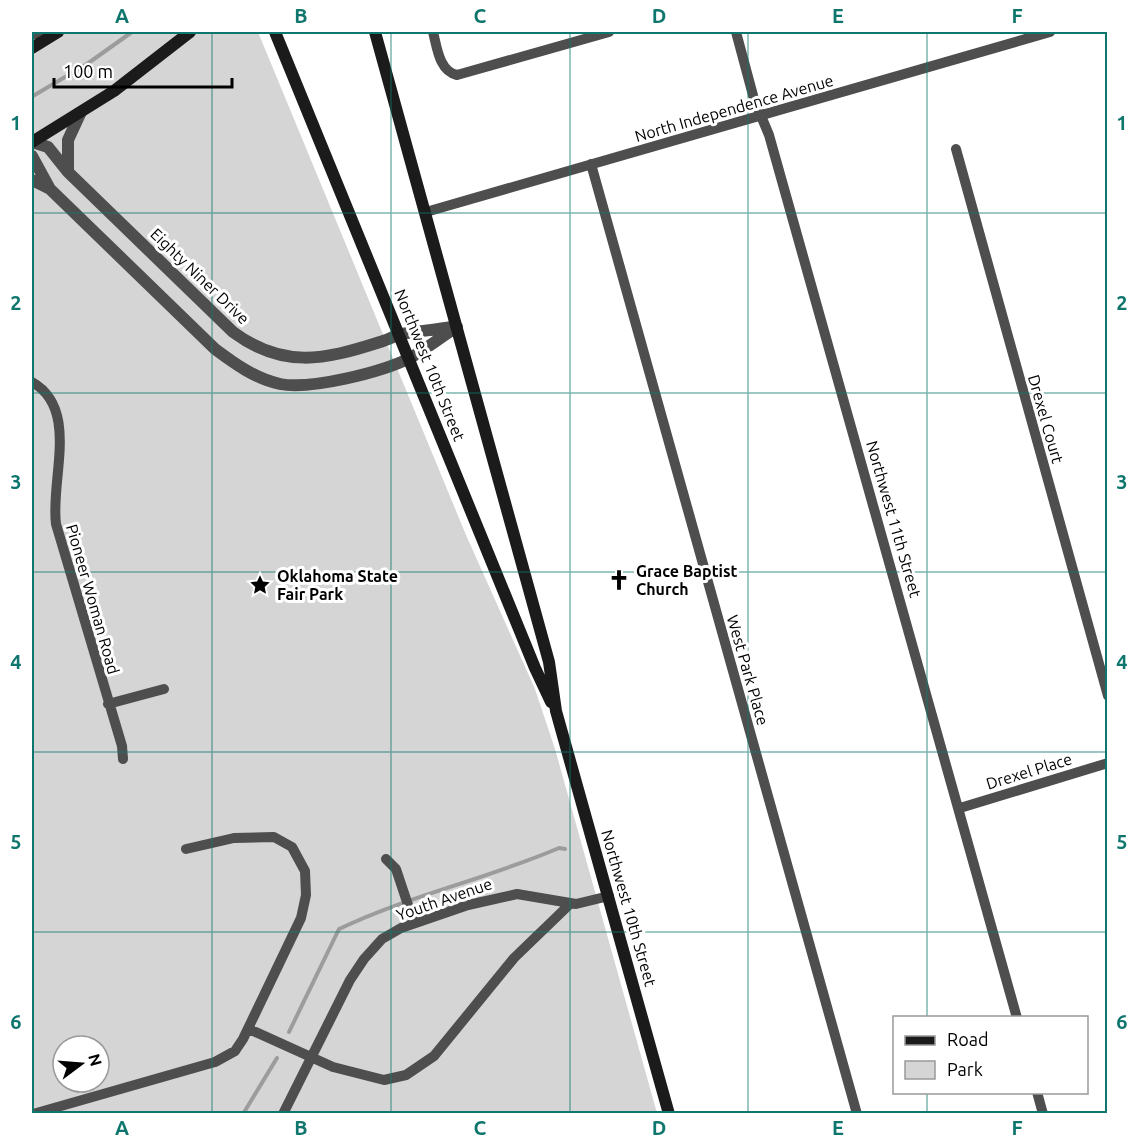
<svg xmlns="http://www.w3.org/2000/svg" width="1139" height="1145" font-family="Ubuntu,sans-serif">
	<rect width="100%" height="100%" fill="#fff"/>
	<path fill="#d5d5d5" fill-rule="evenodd" d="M 32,32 L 258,32 L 466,535 L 535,689 L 555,749 L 657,1113 L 32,1113 ZM 63,1046 L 99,1046 L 99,1082 L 63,1082 Z"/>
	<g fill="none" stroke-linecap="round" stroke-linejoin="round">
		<path stroke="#9c9c9c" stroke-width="4" d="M 33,96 L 87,64 L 132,32
			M 289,1032 L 339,929 C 410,895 487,879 559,848 L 565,849
			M 243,1114 L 277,1058"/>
		<path stroke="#4e4e4e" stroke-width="10" d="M 433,32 C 437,47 439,71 457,75 L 609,32
			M 736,32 L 754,99 L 769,135 L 1017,1018
			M 956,149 L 1108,696
			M 591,164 L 857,1114
			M 426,212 L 1050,32
			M 32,382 C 80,409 50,480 56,524 L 122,746 L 123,759
			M 108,704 L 164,689
			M 960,808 L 1108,763
			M 386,859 L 396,869 L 414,923
			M 249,1029 L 333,1067 L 384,1080 L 406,1075 L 434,1056 L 514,958 L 570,904
			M 1037,1092 L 1043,1114
			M 33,1114 L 215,1062 L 235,1051 L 243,1039 L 301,918 L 306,895 L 305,871 L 292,847 L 274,837 L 234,838 L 186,849
			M 283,1114 L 350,980 L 364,959 L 382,939 L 401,928 L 468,905 L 517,894 L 576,904 L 609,896"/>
		<path stroke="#4e4e4e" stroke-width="12" d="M 32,32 L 48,37
			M 32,142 L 48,147 L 68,172 L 233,332 C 283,369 324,360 380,342 C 387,340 394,336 402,334 C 418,331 435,330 452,327
			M 32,156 L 50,189 L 215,349 C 235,364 256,379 280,384 C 311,390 382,372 410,358 C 426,349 441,337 457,327
			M 68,172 L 68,140 L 80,114
			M 32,180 L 50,189"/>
		<path stroke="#1b1b1b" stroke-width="12" d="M 275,32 L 535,668 L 551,702
			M 375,32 L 549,662 L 556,711 L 669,1114
			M 32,48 L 58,32
			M 32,142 L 114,91 L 190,32"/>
	</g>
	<path fill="none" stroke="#0f766e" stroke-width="1.5" stroke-opacity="0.55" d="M 212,32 L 212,1114M 391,32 L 391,1114M 570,32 L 570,1114M 748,32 L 748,1114M 927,32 L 927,1018M 32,213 L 1108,213M 32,393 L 1108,393M 32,572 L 1108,572M 32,752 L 1108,752M 32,932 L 1108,932M 927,1092 L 927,1114"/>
	<defs>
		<g id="church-bare" transform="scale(1.62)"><path d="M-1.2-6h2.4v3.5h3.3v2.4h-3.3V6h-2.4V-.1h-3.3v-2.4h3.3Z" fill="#000" stroke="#fff" stroke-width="2.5" paint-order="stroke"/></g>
		<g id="sight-bare" transform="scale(1.62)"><path d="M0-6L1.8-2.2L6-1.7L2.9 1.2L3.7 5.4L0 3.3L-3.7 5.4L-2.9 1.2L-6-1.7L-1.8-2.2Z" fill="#000" stroke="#fff" stroke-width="2.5" paint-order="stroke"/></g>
	</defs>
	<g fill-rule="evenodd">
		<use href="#church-bare" x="619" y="580"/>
		<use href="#sight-bare" x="260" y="585"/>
	</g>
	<g text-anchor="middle" stroke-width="6" stroke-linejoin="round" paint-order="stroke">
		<g font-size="16" fill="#000" stroke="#fff">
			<text transform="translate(734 108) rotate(-16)" y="6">North Independence Avenue</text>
			<text transform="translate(200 276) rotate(44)" y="6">Eighty Niner Drive</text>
			<text transform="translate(430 365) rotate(68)" y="6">Northwest 10th Street</text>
			<text transform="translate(1046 419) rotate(74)" y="6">Drexel Court</text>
			<text transform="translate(894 519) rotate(74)" y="6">Northwest 11th Street</text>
			<text transform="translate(93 599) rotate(74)" y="6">Pioneer Woman Road</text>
			<text transform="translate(748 670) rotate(74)" y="6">West Park Place</text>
			<text transform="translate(1029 771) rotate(-17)" y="6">Drexel Place</text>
			<text transform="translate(444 899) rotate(-19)" y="6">Youth Avenue</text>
			<text transform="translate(629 908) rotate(74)" y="6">Northwest 10th Street</text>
		</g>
		<g font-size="16" font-weight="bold" fill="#000" stroke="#fff" text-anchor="start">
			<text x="636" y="577">Grace Baptist<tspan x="636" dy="18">Church</tspan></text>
			<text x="277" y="582">Oklahoma State<tspan x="277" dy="18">Fair Park</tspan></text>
		</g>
	</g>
	<rect width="1139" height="1145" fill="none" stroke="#ffffff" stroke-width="66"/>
	<rect x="893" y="1016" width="195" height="78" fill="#ffffff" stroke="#999999" stroke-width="1.5"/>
	<rect x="905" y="1036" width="30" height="9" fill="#1b1b1b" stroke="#999999" stroke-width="1.5"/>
	<text x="947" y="1046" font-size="18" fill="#000000">Road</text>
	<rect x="905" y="1061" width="30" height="18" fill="#d5d5d5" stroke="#999999" stroke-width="1.5"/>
	<text x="947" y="1076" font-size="18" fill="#000000">Park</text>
	<g transform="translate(81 1064) rotate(74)"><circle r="28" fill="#ffffff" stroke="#999999" stroke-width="1.5"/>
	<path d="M0-4.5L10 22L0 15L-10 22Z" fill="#000000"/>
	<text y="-9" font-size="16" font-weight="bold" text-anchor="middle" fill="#000000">N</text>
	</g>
	<path d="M54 78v9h178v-9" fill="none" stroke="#000000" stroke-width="3"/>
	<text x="63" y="78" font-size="18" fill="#000000" stroke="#ffffff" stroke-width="4.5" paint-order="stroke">100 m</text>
	<rect x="33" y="33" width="1073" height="1079" fill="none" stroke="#0f766e" stroke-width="2"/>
	<g font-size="20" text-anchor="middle" font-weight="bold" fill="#0f766e">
		<text x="122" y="23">A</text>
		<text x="301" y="23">B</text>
		<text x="480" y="23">C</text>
		<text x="659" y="23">D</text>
		<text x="838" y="23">E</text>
		<text x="1017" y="23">F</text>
		<text x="16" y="130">1</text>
		<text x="1122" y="130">1</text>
		<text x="16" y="310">2</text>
		<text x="1122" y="310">2</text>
		<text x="16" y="489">3</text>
		<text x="1122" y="489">3</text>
		<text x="16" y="669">4</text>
		<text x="1122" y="669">4</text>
		<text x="16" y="849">5</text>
		<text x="1122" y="849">5</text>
		<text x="16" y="1029">6</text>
		<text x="1122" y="1029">6</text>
		<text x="122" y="1135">A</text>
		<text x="301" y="1135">B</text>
		<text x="480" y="1135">C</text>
		<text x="659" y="1135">D</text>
		<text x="838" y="1135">E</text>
		<text x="1017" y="1135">F</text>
	</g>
</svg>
